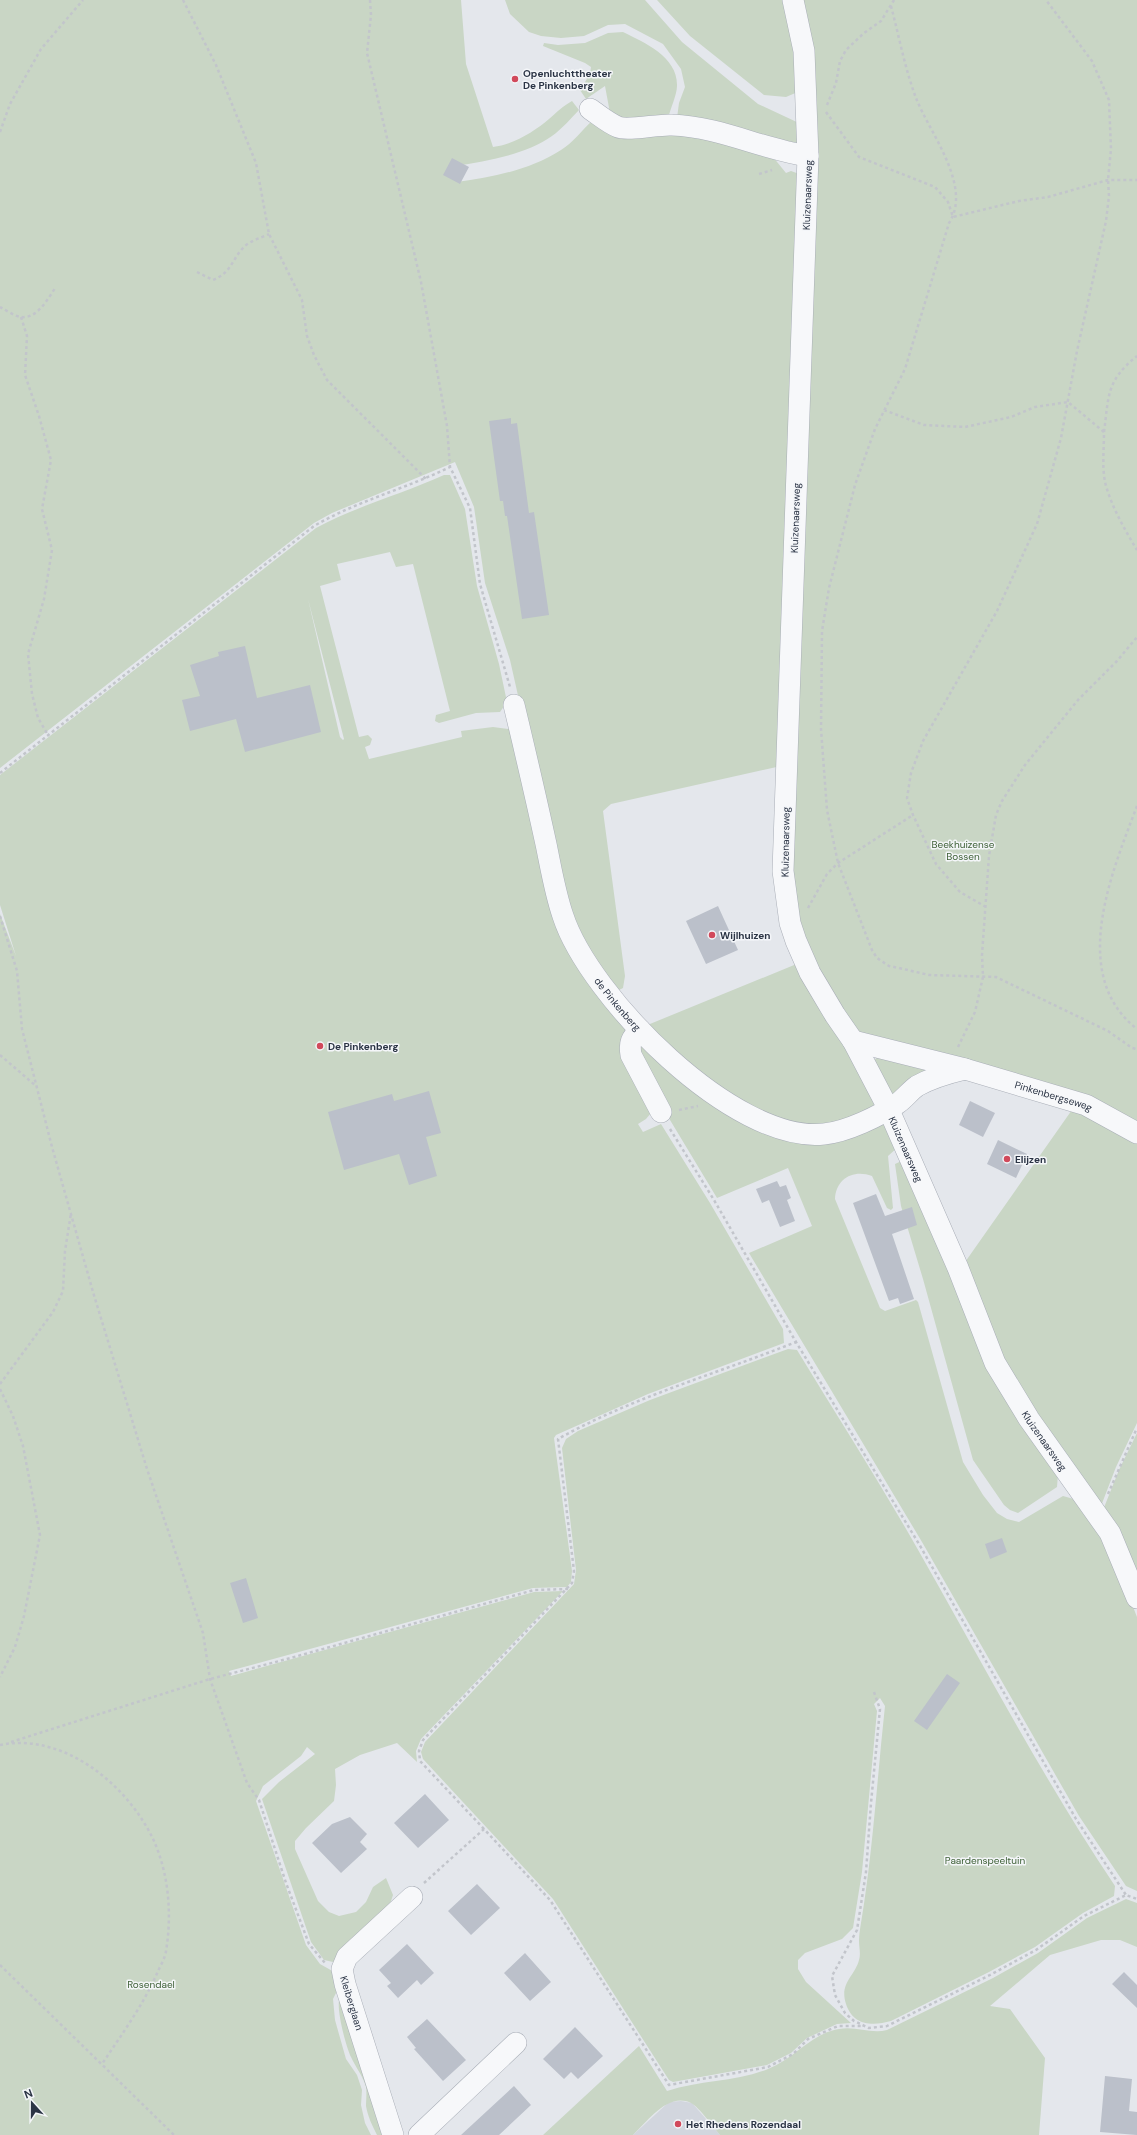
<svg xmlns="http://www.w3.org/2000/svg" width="1137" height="2135" font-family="'DM Sans',sans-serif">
	<rect width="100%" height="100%" fill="#e4e7ec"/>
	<path fill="#d2d6de" d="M 681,2101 L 692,2103 L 720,2135 L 633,2135 L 669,2102 Z"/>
	<path fill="#c9d6c5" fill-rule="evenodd" d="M 0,0 L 461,0 L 466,64 L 493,147 C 513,145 535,131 549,119 C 557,112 563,106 572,101 L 579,110 C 571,118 562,129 552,136 C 525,155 487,161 455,166 L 457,182 C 493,177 530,170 561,150 C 573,143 582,130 592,121 L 671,130 L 773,157 L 786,173 L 791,171 L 802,175 L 781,766 L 611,804 L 603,811 L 625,976 L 623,988 L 615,992 L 585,951 L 561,886 L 510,660 L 485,583 L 474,507 L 455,462 L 332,513 L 314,523 L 0,768 Z
		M 505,0 L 645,0 L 682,42 L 758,104 L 801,124 L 802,144 L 677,118 L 679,103 L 685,87 L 681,69 L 663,44 L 625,24 L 608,25 L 584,36 L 561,38 L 541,36 L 529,32 L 510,14 Z
		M 657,0 L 787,0 L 800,91 L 786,97 L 764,95 L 690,36 Z
		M 798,0 L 1137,0 L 1137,1127 L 853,1030 L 816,970 L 790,897 L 809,250 Z
		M 623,32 C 645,43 678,57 677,86 C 677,95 670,109 668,119 L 617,122 L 610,113 L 605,86 L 586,99 L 580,90 L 590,74 L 591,67 L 585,63 L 543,46 L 544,43 L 558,45 L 585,43 L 608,33 Z
		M 444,475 L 450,475 L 465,509 L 477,586 L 499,664 L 507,702 L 500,712 L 476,713 L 439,723 L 435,721 L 436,715 L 450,711 L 413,564 L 396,567 L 390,552 L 337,564 L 341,580 L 320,586 L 359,737 L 368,735 L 372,739 L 370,745 L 365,747 L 369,759 L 462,737 L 461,731 L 493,727 L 515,730 L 558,919 L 631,1029 L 651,1113 L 646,1119 L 638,1124 L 643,1132 L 661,1124 L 710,1203 L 783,1329 L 784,1343 L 648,1394 L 556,1435 L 554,1438 L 572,1571 L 571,1582 L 567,1587 L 533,1588 L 229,1671 L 231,1676 L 534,1592 L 563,1591 L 421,1739 L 416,1751 L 417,1762 L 397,1743 L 360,1755 L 335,1769 L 336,1785 L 334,1801 L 306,1828 L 295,1841 L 295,1849 L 318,1901 L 329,1912 L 339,1916 L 356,1912 L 366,1902 L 373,1887 L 386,1878 L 393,1895 L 387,1913 L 333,1962 L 324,1960 L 311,1942 L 262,1799 L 279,1782 L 315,1754 L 307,1747 L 301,1756 L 263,1786 L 256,1801 L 306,1945 L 320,1964 L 336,1973 L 337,1991 L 333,1999 L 335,2020 L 346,2059 L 357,2075 L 362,2090 L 361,2105 L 365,2123 L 371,2135 L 0,2135 L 0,914 L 16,956 L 0,905 L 0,775 L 316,528 C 357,506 402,494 444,475 ZM 308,599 L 344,739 L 343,740 L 340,737 Z
		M 799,963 L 878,1103 L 872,1112 L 805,1130 L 739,1105 L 645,1026 Z
		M 636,1039 L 784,1136 L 884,1119 L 898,1147 L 888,1156 L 893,1208 L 891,1210 L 887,1208 L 872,1176 C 854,1169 836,1178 835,1199 L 880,1308 L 885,1311 L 916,1300 L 918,1302 L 963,1462 L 983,1495 L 997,1513 L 1007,1519 L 1019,1522 L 1063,1496 L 1077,1500 L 1105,1536 L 1137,1617 L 1137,1891 L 1126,1886 L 1079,1816 L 922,1542 L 749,1253 L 812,1226 L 788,1168 L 717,1198 L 670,1120 L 666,1109 L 635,1052 Z
		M 879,1056 L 940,1067 L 895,1098 L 873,1061 Z
		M 1074,1107 L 1137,1139 L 1137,1423 L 1116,1467 L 1101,1506 L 1018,1391 L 963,1265 Z
		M 906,1159 L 1058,1474 L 1057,1487 L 1018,1513 L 1010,1510 L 1004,1505 L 973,1460 L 923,1279 L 901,1206 L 895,1164 Z
		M 788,1349 L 797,1350 C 837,1416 879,1481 917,1548 C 982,1662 1042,1777 1115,1886 L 1114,1896 L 1083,1913 L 1035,1947 L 989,1972 L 891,2021 C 873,2026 853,2026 846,2004 C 839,1983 855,1976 859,1960 C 861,1954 859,1947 859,1941 C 859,1935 860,1929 861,1923 C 873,1851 877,1779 885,1706 L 880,1698 L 874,1704 L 877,1711 L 862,1872 L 853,1928 L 842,1939 L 805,1953 L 798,1960 L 798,1969 L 806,1982 L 851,2023 L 837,2024 L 807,2038 L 791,2053 L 767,2065 L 673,2082 L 669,2080 L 553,1899 L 423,1759 L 421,1752 L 425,1742 L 574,1584 L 576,1570 L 562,1448 L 566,1439 L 578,1431 L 650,1400 Z
		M 1137,1433 L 1137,1580 L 1103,1510 L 1119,1470 Z
		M 1126,1899 L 1137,1903 L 1137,1947 L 1120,1940 L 1101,1940 L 1050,1955 L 990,2006 L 1010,2009 L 1045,2058 L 1039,2135 L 720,2135 C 714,2128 699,2107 691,2103 C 668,2092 648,2121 633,2135 L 543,2135 L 639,2046 L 667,2091 C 700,2080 736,2082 768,2069 C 794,2059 812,2033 839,2029 C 856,2026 871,2034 887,2030 L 993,1978 L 1038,1953 L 1087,1918 Z
		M 340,1997 L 386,2135 L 377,2135 C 372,2125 368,2117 366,2106 C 366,2100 367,2093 366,2087 C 363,2076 356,2068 351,2057 C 346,2047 335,2006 340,1997 Z"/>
	<path fill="#bbc0ca" d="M 452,158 L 469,167 L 460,184 L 443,175 Z
		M 511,418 L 511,424 L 517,423 L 529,513 L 534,512 L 549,615 L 522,619 L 507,516 L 505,516 L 503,501 L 500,501 L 489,421 Z
		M 245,646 L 257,698 L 310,685 L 321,732 L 245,752 L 236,719 L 190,731 L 182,700 L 200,696 L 190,665 L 219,656 L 218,652 Z
		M 718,906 L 738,950 L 706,964 L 686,921 Z
		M 429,1091 L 441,1133 L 426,1137 L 437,1176 L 409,1185 L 399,1154 L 344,1170 L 328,1112 L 392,1094 L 394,1101 Z
		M 970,1101 L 995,1113 L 983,1137 L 959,1125 Z
		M 998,1140 L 1027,1154 L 1016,1178 L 987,1164 Z
		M 777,1181 L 780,1187 L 786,1185 L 791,1198 L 787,1200 L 795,1221 L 780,1227 L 769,1200 L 762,1203 L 756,1189 Z
		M 876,1194 L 885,1216 L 912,1207 L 917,1225 L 892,1234 L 914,1299 L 900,1304 L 898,1298 L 889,1301 L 853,1203 Z
		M 1002,1538 L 1007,1552 L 990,1559 L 985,1544 Z
		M 246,1578 L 258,1618 L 243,1623 L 230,1583 Z
		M 947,1674 L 960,1683 L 927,1730 L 914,1721 Z
		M 425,1794 L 449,1820 L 418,1848 L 394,1823 Z
		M 350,1817 L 367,1834 L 360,1842 L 367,1849 L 341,1873 L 312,1843 L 332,1824 Z
		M 477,1884 L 500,1908 L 471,1935 L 448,1911 Z
		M 407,1944 L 434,1973 L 421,1985 L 417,1980 L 398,1998 L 387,1986 L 391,1983 L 379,1970 Z
		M 525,1953 L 551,1982 L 530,2001 L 504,1973 Z
		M 1124,1972 L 1137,1985 L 1137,2008 L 1112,1984 Z
		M 427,2019 L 466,2060 L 443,2081 L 414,2049 L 416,2048 L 407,2037 Z
		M 575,2027 L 603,2056 L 578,2079 L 571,2072 L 564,2079 L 543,2059 Z
		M 1105,2076 L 1132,2079 L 1129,2111 L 1137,2112 L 1137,2135 L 1100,2132 Z
		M 514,2086 L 531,2105 L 499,2135 L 461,2135 Z"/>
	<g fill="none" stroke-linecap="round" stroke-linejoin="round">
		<g stroke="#a9aeb7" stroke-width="22">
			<g id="street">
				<path id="s1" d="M 793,0 L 804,51 L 808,156 L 783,871 L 790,923 L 796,941 L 810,973 L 835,1015 L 853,1041 L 888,1108 L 958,1268 L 995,1363 L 1029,1419 L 1110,1533 L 1137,1598"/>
				<path d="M 590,109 C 599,115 608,123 618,127 C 628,131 659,124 672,125 C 721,127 761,149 808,156"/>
				<path id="s2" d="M 514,705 C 525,751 536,798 546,844 C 551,868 555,893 563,916 C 589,996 734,1144 824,1134 C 846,1132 880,1116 898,1103 C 905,1098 910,1091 917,1086 C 933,1077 948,1073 965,1069"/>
				<path d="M 640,1030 C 631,1038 629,1043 631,1055 L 661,1112"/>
				<path id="s3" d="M 853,1041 L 965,1069 L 1086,1105 L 1137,1133"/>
				<path d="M 393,2135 L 345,1984 L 342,1969 L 347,1957 L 412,1897"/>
				<path d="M 419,2135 L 516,2043"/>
			</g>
		</g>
		<path stroke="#c2c5cb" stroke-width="2.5" stroke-dasharray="3 3" stroke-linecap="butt" d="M 183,0 L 216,65 L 256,163 L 269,234 L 302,300 L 307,336 L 314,355 L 327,380 L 426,479
			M 370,0 L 371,15 L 367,53 L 421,282 L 447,426 L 450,467 L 470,508 L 480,584 L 510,687
			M 891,6 C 899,36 905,69 916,98 C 929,132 973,186 949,223 L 905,369 L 875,429 L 855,485 L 829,588 L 822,631 L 821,729 L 827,810 L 838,863 L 872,950 L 877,958 L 889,966 L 899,968 L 929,975 L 996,977 L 1108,1031 L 1132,1048 L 1137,1049
			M 827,105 L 836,83 L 840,61 L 846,50 L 864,33 L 881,21 L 894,0
			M 826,112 L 859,157 L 935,187 L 948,202 L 953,217 L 1019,201 L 1048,197 L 1108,180 L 1137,180
			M 0,132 L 10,104 L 41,49 L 83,0
			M 759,174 L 772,170
			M 197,272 L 213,280 C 232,272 231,261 243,248 C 249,241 261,238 269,234
			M 0,307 C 6,310 14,316 21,317 C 38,319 48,298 56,287
			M 21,317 L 27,336 L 25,375 L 39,416 L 51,460 L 42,509 L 52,550 L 44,599 L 28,654 L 32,694 L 38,718 L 48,735
			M 884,410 L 924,425 L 965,427 L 1011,417 L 1035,407 L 1068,402 L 1104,432 C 1104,449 1102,466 1105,482 C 1111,506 1125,530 1137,550
			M 1104,432 C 1109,395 1106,381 1137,356
			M 0,773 L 314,526 C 357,501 405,489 450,467
			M 1137,806 C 1112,872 1068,975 1137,1029
			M 986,907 L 960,892 L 936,864 L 913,815 L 907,798 L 911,773 L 923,741 L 997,611 L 1037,524 L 1061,438 L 1077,351 L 1106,221 L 1109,196 L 1108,180 L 1111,149 L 1109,100 L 1092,61 L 1046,0
			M 808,908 L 827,874 L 838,863 L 913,815
			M 0,916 L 17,971 L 22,1029 L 52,1147 L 93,1292 L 147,1469 L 203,1633 L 210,1679 L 247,1783 L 259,1800 L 286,1883 L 309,1944 L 325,1963
			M 958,1047 L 975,1012 L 983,977 L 982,955 L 989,856 L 996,815 L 1002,801 L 1025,765 L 1078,700 L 1117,661 L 1137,637
			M 0,1055 L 36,1086
			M 679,1110 L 698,1106
			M 670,1129 L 714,1200 L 796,1342 L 919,1544 L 1076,1819 L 1126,1895
			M 0,1384 L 53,1312 L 63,1291 L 65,1251 L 71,1213
			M 0,1389 L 13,1416 L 23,1446 L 40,1535 L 24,1616 L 15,1647 L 0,1677
			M 1108,1494 L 1137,1428
			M 874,1692 L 880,1709 L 871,1803 L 866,1872 L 857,1930 L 832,1976 L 835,1995 L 845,2013 L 854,2021 L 869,2028 L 887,2026 L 990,1975 L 1036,1950 L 1084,1916 L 1126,1895 L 1137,1899
			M 11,1742 L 210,1679 L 287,1659 L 534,1590 L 568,1589
			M 0,1745 C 64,1732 128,1785 154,1841 C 169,1875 172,1915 166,1951 C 165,1958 161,1965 158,1971 C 144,2004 122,2034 102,2064
			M 484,1829 L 420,1761 L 419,1751 L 423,1740 L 572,1583 L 574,1571 L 558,1439 C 633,1397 716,1374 796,1342
			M 424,1883 L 484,1829 L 550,1900 L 669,2085 L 768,2067 L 793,2054 L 808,2039 L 838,2026 L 861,2026
			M 0,1965 L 174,2135"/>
		<use href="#street" stroke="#f7f8fa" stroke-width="21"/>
	</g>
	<g fill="#d1495b" stroke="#f4f6f9" stroke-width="1.5">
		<circle cx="515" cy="79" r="4"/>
		<circle cx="712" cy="935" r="4"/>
		<circle cx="320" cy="1046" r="4"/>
		<circle cx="1007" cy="1159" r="4"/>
		<circle cx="678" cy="2124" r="4"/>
	</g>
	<g text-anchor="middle" stroke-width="3" stroke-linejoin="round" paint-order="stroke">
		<g font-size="10" font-weight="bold" fill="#2b3445" stroke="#f4f6f9" text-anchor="start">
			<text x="523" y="77">Openluchttheater<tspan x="523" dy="12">De Pinkenberg</tspan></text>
			<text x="720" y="939">Wijlhuizen</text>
			<text x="328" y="1050">De Pinkenberg</text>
			<text x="1015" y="1163">Elijzen</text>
			<text x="686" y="2128">Het Rhedens Rozendaal</text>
		</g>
		<g font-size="10" fill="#2b3445" stroke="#f4f6f9">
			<text transform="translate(807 195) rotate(-88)" y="4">Kluizenaarsweg</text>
			<text transform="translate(795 518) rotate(-88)" y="4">Kluizenaarsweg</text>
			<text transform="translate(785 842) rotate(-89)" y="4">Kluizenaarsweg</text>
			<text dy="4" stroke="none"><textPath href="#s2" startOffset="321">de Pinkenberg</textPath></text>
			<text dy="4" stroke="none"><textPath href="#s3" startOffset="208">Pinkenbergseweg</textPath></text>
			<text dy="4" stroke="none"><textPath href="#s1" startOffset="1180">Kluizenaarsweg</textPath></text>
			<text dy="4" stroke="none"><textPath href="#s1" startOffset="1504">Kluizenaarsweg</textPath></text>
			<text transform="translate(352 2003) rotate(73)" y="4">Kleiberglaan</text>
		</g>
		<g font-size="10" fill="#3f6138" stroke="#f4f6f9">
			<text x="963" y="848">Beekhuizense<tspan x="963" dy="12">Bossen</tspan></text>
			<text x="985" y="1864">Paardenspeeltuin</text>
			<text x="151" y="1988">Rosendael</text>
		</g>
	</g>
	<g transform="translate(32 2103) rotate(339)" stroke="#f4f6f9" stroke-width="3" paint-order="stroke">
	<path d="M0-3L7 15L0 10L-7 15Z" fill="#2b3445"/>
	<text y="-6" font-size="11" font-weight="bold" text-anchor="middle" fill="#2b3445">N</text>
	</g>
</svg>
